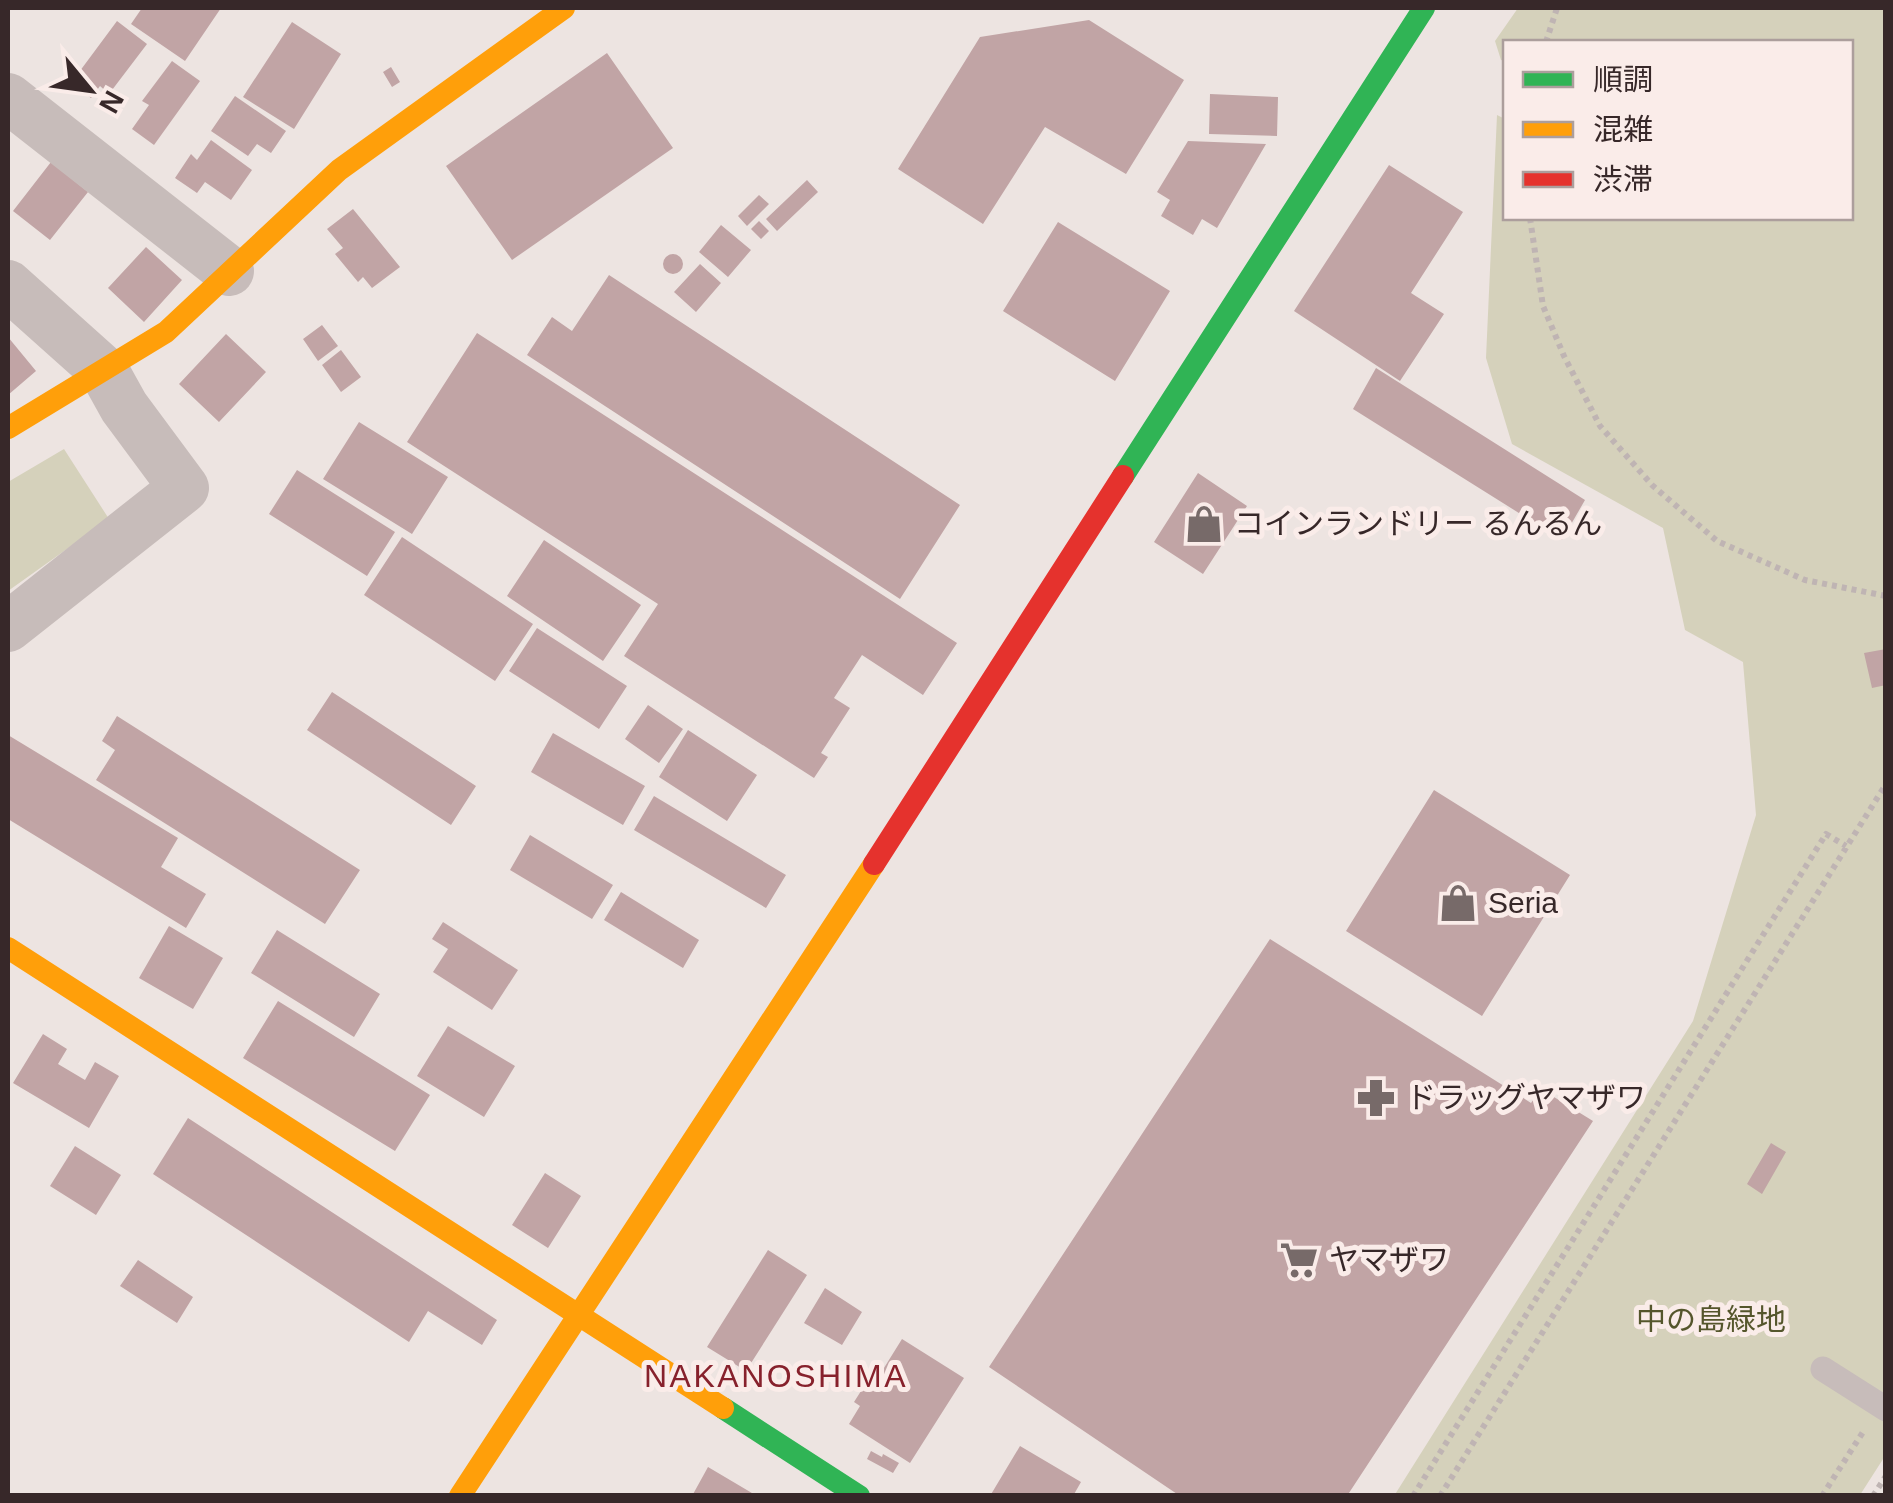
<svg xmlns="http://www.w3.org/2000/svg" width="1893" height="1503" font-family="Arial,'Noto Sans JP',sans-serif">
	<rect width="100%" height="100%" fill="#ede4e1"/>
	<path fill="#d5d1bb" d="M 1518,8 L 1885,8 L 1885,1456 L 1860,1495 L 1394,1496 L 1693,1021 L 1756,815 L 1743,662 L 1685,630 L 1663,528 L 1512,444 L 1486,358 L 1497,115 L 1505,119 L 1506,218 L 1850,218 L 1850,42 L 1506,42 L 1505,61 L 1501,60 L 1495,41 Z
		M 64,449 L 109,519 L 8,591 L 8,482 Z"/>
	<path fill="#c1a4a5" d="M 142,8 L 221,8 L 185,61 L 131,24 Z
		M 1089,20 L 1184,80 L 1126,174 L 1045,127 L 983,224 L 898,169 L 980,37 Z
		M 117,21 L 147,44 L 109,94 L 100,86 L 91,98 L 71,83 Z
		M 292,22 L 341,54 L 294,129 L 243,97 Z
		M 607,53 L 673,148 L 512,260 L 446,166 Z
		M 172,61 L 200,81 L 154,145 L 132,129 L 149,105 L 142,101 Z
		M 391,67 L 400,82 L 392,87 L 383,72 Z
		M 1210,94 L 1278,97 L 1277,136 L 1209,134 Z
		M 235,96 L 286,131 L 271,153 L 257,144 L 248,156 L 211,131 Z
		M 211,140 L 252,170 L 231,200 L 205,182 L 197,193 L 175,178 L 191,154 L 197,160 Z
		M 1188,141 L 1266,144 L 1217,228 L 1202,219 L 1193,235 L 1161,216 L 1170,200 L 1157,192 Z
		M 51,162 L 88,192 L 50,240 L 13,211 Z
		M 1389,165 L 1463,212 L 1411,293 L 1444,314 L 1400,381 L 1294,311 Z
		M 807,180 L 818,192 L 777,231 L 766,219 Z
		M 759,195 L 769,204 L 747,226 L 738,216 Z
		M 353,209 L 400,267 L 372,288 L 363,277 L 358,282 L 335,254 L 343,248 L 327,229 Z
		M 759,221 L 769,231 L 761,239 L 751,229 Z
		M 1058,222 L 1170,291 L 1115,381 L 1003,311 Z
		M 721,225 L 751,250 L 728,277 L 699,252 Z
		M 146,247 L 182,280 L 144,322 L 108,288 Z
		M663 264a10 10 0 1 1 20 0a10 10 0 1 1-20 0Z
		M 700,264 L 721,283 L 696,312 L 674,292 Z
		M 609,275 L 960,505 L 900,599 L 527,355 L 552,317 L 572,331 Z
		M 322,325 L 338,346 L 318,361 L 303,339 Z
		M 477,333 L 957,643 L 923,695 L 862,655 L 834,698 L 850,708 L 821,753 L 828,757 L 814,778 L 624,656 L 658,604 L 407,442 Z
		M 226,334 L 266,372 L 219,422 L 179,384 Z
		M 8,337 L 36,371 L 8,395 Z
		M 341,350 L 361,377 L 341,392 L 322,365 Z
		M 1376,368 L 1585,500 L 1562,540 L 1353,409 Z
		M 359,422 L 448,477 L 412,534 L 323,479 Z
		M 297,470 L 395,532 L 367,576 L 269,514 Z
		M 1198,473 L 1247,506 L 1203,574 L 1154,542 Z
		M 402,537 L 533,624 L 495,681 L 364,595 Z
		M 544,540 L 641,605 L 603,661 L 507,596 Z
		M 537,628 L 627,686 L 599,729 L 509,671 Z
		M 1886,649 L 1886,685 L 1872,688 L 1864,653 Z
		M 332,692 L 476,786 L 451,825 L 307,730 Z
		M 648,705 L 683,729 L 659,763 L 625,739 Z
		M 117,716 L 360,870 L 325,924 L 96,780 L 115,750 L 102,741 Z
		M 688,730 L 757,775 L 727,821 L 659,777 Z
		M 553,733 L 645,786 L 623,825 L 531,772 Z
		M 8,735 L 178,838 L 161,867 L 206,894 L 186,928 L 8,819 Z
		M 1434,790 L 1570,875 L 1482,1016 L 1346,931 Z
		M 654,796 L 786,875 L 766,908 L 634,830 Z
		M 530,835 L 613,885 L 592,919 L 510,870 Z
		M 621,892 L 699,940 L 683,968 L 604,920 Z
		M 443,922 L 518,970 L 492,1010 L 433,972 L 448,949 L 432,939 Z
		M 169,926 L 223,958 L 193,1009 L 139,978 Z
		M 277,930 L 380,994 L 354,1037 L 251,973 Z
		M 1270,939 L 1531,1103 L 1541,1089 L 1593,1121 L 1347,1496 L 1180,1496 L 989,1367 Z
		M 278,1001 L 430,1095 L 395,1151 L 243,1058 Z
		M 448,1026 L 515,1066 L 484,1117 L 417,1076 Z
		M 43,1034 L 67,1049 L 58,1064 L 85,1080 L 95,1062 L 119,1076 L 89,1128 L 13,1083 Z
		M 188,1118 L 497,1320 L 482,1345 L 428,1311 L 409,1342 L 153,1174 Z
		M 1771,1143 L 1786,1152 L 1762,1194 L 1747,1184 Z
		M 75,1146 L 121,1175 L 96,1215 L 50,1186 Z
		M 545,1173 L 581,1196 L 548,1248 L 512,1225 Z
		M 768,1250 L 807,1275 L 746,1371 L 707,1347 Z
		M 138,1260 L 193,1297 L 177,1323 L 120,1286 Z
		M 825,1288 L 862,1312 L 842,1345 L 804,1323 Z
		M 902,1339 L 964,1378 L 910,1463 L 849,1424 L 860,1406 L 854,1402 L 868,1380 L 874,1384 Z
		M 1020,1446 L 1081,1482 L 1073,1496 L 990,1496 Z
		M 871,1451 L 882,1457 L 883,1454 L 899,1463 L 893,1473 L 867,1459 Z
		M 708,1467 L 757,1496 L 692,1496 Z"/>
	<g fill="none" stroke-linecap="round" stroke-linejoin="round">
		<path stroke="#bfb4b3" stroke-width="6" stroke-dasharray="5 5" stroke-linecap="butt" d="M 1546,42 L 1557,8
			M 1530,218 L 1543,306 L 1564,356 L 1600,426 L 1652,485 L 1717,541 L 1805,580 L 1886,596
			M 1413,1496 L 1826,834 L 1846,846
			M 1440,1496 L 1886,784
			M 1822,1496 L 1863,1432
			M 1873,1496 L 1886,1476"/>
		<path stroke="#c7bcba" stroke-width="25" d="M 1823,1369 L 1886,1409"/>
		<path stroke="#c7bcba" stroke-width="50" d="M 8,98 L 229,271
			M 8,285 L 104,371 L 124,407 L 184,488 L 8,627"/>
		<path stroke="#30b455" stroke-width="22" d="M 1123,476 L 1424,8
			M 723,1408 L 859,1496"/>
		<path stroke="#ff9f0a" stroke-width="22" d="M 8,428 L 166,332 L 339,170 L 564,8
			M 8,948 L 723,1408
			M 460,1496 L 874,864"/>
		<path stroke="#e5322d" stroke-width="22" d="M 874,864 L 1123,476"/>
	</g>
	<defs>
		<g id="shop-bare" transform="scale(3)"><path d="M-5-2.5h2.3a2.7 3.5 0 0 1 5.4 0H5L5.5 6h-11ZM-1.5-2.5h3a1.5 2.3 0 0 0-3 0Z" fill="#776a69" stroke="#faece9" stroke-width="2.5" paint-order="stroke"/></g>
		<g id="pharmacy-bare" transform="scale(3)"><path d="M-2-6h4v4h4v4h-4v4h-4v-4h-4v-4h4Z" fill="#776a69" stroke="#faece9" stroke-width="2.5" paint-order="stroke"/></g>
		<g id="supermarket-bare" transform="scale(3)"><path d="M-6-5.5h2.5l.6 2H6L4.5 2H-2.5L-4.4-4H-6ZM-1.5 3.2a1.3 1.3 0 1 0 .1 0ZM3 3.2a1.3 1.3 0 1 0 .1 0Z" fill="#776a69" stroke="#faece9" stroke-width="2.5" paint-order="stroke"/></g>
	</defs>
	<g fill-rule="evenodd">
		<use href="#shop-bare" x="1204" y="524"/>
		<use href="#shop-bare" x="1458" y="903"/>
		<use href="#pharmacy-bare" x="1376" y="1098"/>
		<use href="#supermarket-bare" x="1299" y="1260"/>
	</g>
	<g text-anchor="middle" stroke-width="10" stroke-linejoin="round" paint-order="stroke">
		<g font-size="30" fill="#372829" stroke="#faece9" text-anchor="start">
			<text x="1234" y="534">コインランドリー るんるん</text>
			<text x="1488" y="913">Seria</text>
			<text x="1406" y="1108">ドラッグヤマザワ</text>
			<text x="1329" y="1270">ヤマザワ</text>
		</g>
		<g font-size="30" fill="#55562c" stroke="#faece9">
			<text x="1711" y="1330">中の島緑地</text>
		</g>
		<g font-size="32" letter-spacing="2.5" fill="#87212c" stroke="#faece9">
			<text x="776" y="1387">NAKANOSHIMA</text>
		</g>
	</g>
	<rect width="1893" height="1503" fill="none" stroke="#372829" stroke-width="20"/>
	<rect x="1503" y="40" width="350" height="180" fill="#faece9" stroke="#ac9e9c" stroke-width="2.5"/>
	<rect x="1523" y="72" width="50" height="15" fill="#30b455" stroke="#ac9e9c" stroke-width="2.5"/>
	<text x="1593" y="90" font-size="30" fill="#372829">順調</text>
	<rect x="1523" y="122" width="50" height="15" fill="#ff9f0a" stroke="#ac9e9c" stroke-width="2.5"/>
	<text x="1593" y="140" font-size="30" fill="#372829">混雑</text>
	<rect x="1523" y="172" width="50" height="15" fill="#e5322d" stroke="#ac9e9c" stroke-width="2.5"/>
	<text x="1593" y="190" font-size="30" fill="#372829">渋滞</text>
	<g transform="translate(90 90) rotate(119)" stroke="#faece9" stroke-width="8" paint-order="stroke">
	<path d="M0-8L18 38L0 25L-18 38Z" fill="#372829"/>
	<text y="-15" font-size="28" font-weight="bold" text-anchor="middle" fill="#372829">N</text>
	</g>
</svg>
